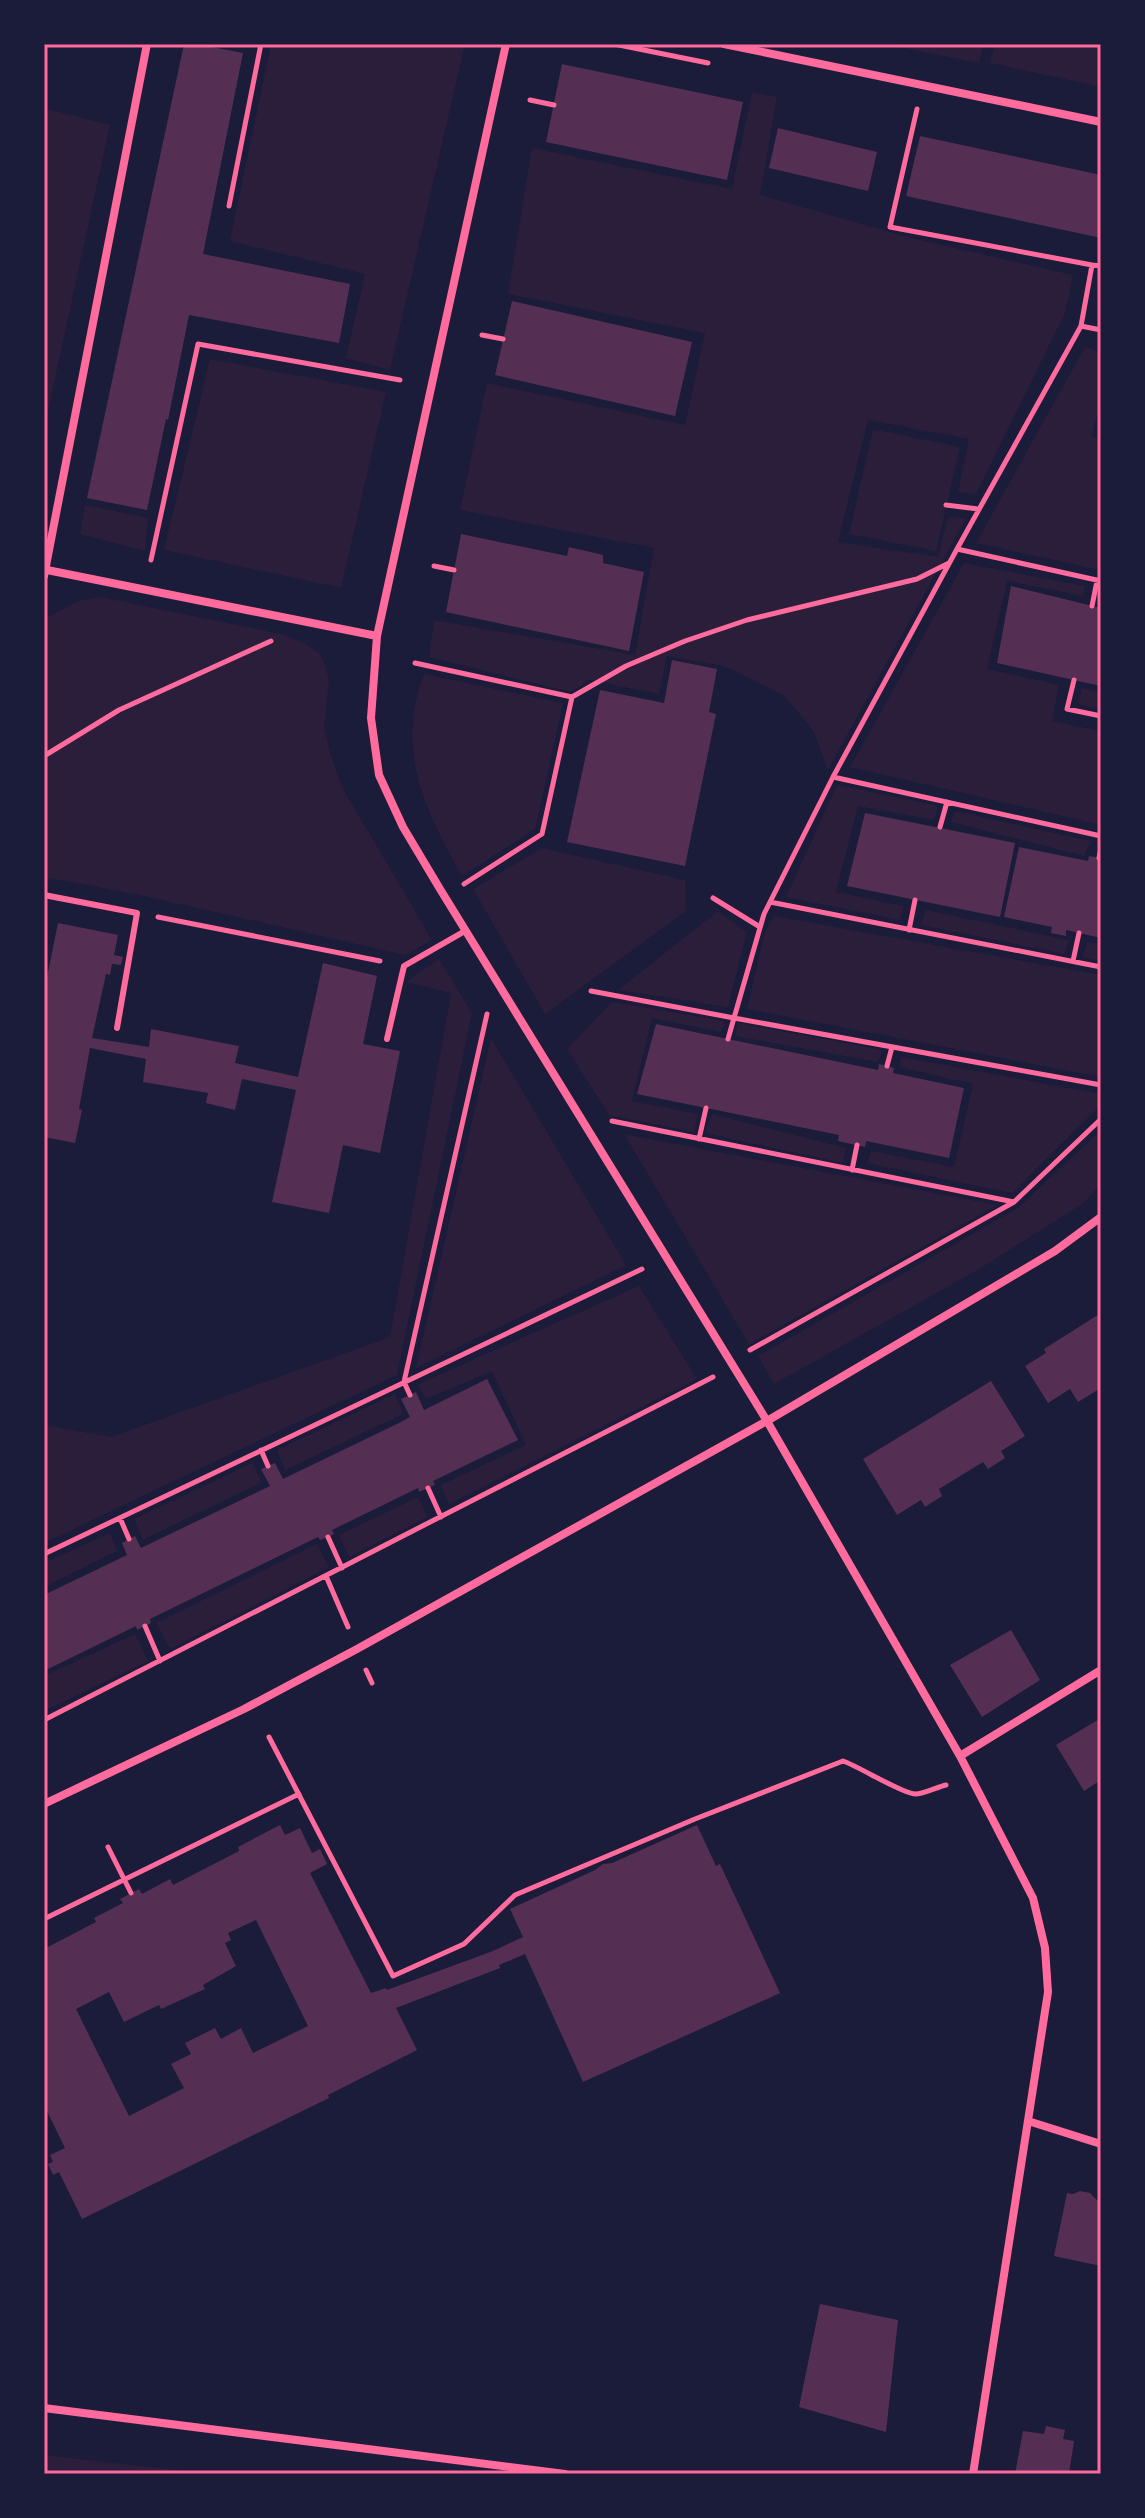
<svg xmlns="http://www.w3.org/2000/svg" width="1145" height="2518" font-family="Poppins,sans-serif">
	<rect width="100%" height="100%" fill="#1b1b3a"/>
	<path fill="#2a1e3b" d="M 271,44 L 465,44 L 390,370 L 346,358 L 365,274 L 230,241 Z
		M 885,44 L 983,44 L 979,63 Z
		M 995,44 L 1101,44 L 1101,87 L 990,63 Z
		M 752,92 L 777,97 L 760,195 L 907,237 L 1073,275 L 1065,313 L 976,494 L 958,492 L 969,439 L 868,420 L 838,542 L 938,557 L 948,517 L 966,518 L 828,770 L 814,732 L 786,697 L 724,666 L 667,656 L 659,694 L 589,680 L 571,692 L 429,657 L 434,620 L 635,655 L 654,548 L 460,510 L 487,383 L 685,425 L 705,333 L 508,294 L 532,148 L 732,189 Z
		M 44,108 L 110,125 L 44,429 Z
		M 1085,347 L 1101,352 L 1101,403 L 1091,436 L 1101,439 L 1101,570 L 976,543 Z
		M 210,359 L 386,392 L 341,588 L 164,550 Z
		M 873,429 L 960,447 L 936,551 L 849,534 Z
		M 85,505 L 148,518 L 145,551 L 80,534 Z
		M 964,563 L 1085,586 L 1083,596 L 1007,581 L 987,669 L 1059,685 L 1052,721 L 1101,731 L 1101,825 L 850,767 Z
		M 101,597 L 285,635 L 304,643 L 318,652 L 325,664 L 329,681 L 324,727 L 331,756 L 342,787 L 432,940 L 405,955 L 140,895 L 44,877 L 44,619 L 78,601 Z
		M 424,674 L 563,703 L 535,829 L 462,876 C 425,810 395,750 424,674 Z
		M 1082,688 L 1101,692 L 1101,709 L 1078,704 Z
		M 837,785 L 938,806 L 934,820 L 858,806 L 836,892 L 904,906 L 900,920 L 786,897 Z
		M 955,811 L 1091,841 L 1084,856 L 951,822 Z
		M 542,848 L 685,880 L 686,911 L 545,1014 L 473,889 Z
		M 926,910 L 1069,940 L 1065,954 L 921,925 Z
		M 718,911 L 747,932 L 728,1007 L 618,990 Z
		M 774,916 L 1101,975 L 1101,1077 L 747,1009 L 765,932 Z
		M 1088,942 L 1101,944 L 1101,961 L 1082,957 Z
		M 439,959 L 472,1013 L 397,1375 L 44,1543 L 44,1425 L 111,1437 L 390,1337 L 451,993 L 406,982 Z
		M 612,1002 L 725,1021 L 721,1032 L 652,1018 L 632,1101 L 698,1114 L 694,1132 L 609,1115 L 567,1049 Z
		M 738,1023 L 882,1050 L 878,1062 L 735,1036 Z
		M 491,1038 L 626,1265 L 416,1368 Z
		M 901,1057 L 1101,1094 L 1101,1105 L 1012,1193 L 867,1163 L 871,1151 L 954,1167 L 973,1084 L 899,1067 Z
		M 712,1114 L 846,1148 L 843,1163 L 705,1133 Z
		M 1101,1130 L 1101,1184 L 1084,1203 L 976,1271 L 774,1384 L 758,1356 L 1018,1208 Z
		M 624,1134 L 997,1205 L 749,1344 Z
		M 639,1286 L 697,1379 L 449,1504 L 441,1485 L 526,1445 L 492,1371 L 426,1399 L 418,1384 Z
		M 395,1394 L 403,1414 L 285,1470 L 277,1450 Z
		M 252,1463 L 262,1482 L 143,1540 L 134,1519 Z
		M 418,1497 L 427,1517 L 349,1557 L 339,1535 Z
		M 110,1533 L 117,1551 L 44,1587 L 44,1563 Z
		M 317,1544 L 329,1567 L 170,1649 L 156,1623 Z
		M 135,1634 L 148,1661 L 44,1711 L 44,1676 Z
		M 44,2455 L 210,2474 L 44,2474 Z"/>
	<path fill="#542f53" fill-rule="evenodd" d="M 184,44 L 197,44 L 243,53 L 203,254 L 350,284 L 339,343 L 189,315 L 168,420 L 166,419 L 147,510 L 87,498 Z
		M 562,64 L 743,102 L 727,180 L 546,142 Z
		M 778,128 L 877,152 L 868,191 L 769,168 Z
		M 920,136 L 1101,175 L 1101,238 L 906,196 Z
		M 512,301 L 692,342 L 675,416 L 495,375 Z
		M 461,534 L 567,556 L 569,547 L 603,555 L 603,563 L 644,572 L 629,651 L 446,612 Z
		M 1011,586 L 1101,608 L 1101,686 L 997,663 Z
		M 672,660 L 717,669 L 709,712 L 716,714 L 685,866 L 567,842 L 600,690 L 664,703 Z
		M 865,813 L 1015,843 L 1000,917 L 847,886 Z
		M 1019,847 L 1088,861 L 1089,856 L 1101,858 L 1101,938 L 1066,930 L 1066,936 L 1051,933 L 1052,927 L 1004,917 Z
		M 58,923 L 118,935 L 114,955 L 123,957 L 121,965 L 112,964 L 110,975 L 106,974 L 92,1038 L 149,1047 L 151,1029 L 239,1046 L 235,1063 L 298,1077 L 323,963 L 377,976 L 363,1044 L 400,1051 L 380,1153 L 343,1145 L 329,1213 L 272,1202 L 296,1090 L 242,1079 L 235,1110 L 206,1103 L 208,1093 L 143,1082 L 146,1059 L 90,1048 L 79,1109 L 82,1110 L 75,1143 L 44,1137 L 44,992 Z
		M 656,1024 L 878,1070 L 879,1064 L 894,1068 L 893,1073 L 964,1088 L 949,1158 L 866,1141 L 865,1147 L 838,1141 L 839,1135 L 637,1094 Z
		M 1101,1313 L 1101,1388 L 1078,1402 L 1070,1389 L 1048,1403 L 1025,1366 L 1046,1353 L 1044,1349 Z
		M 487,1379 L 518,1440 L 433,1481 L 435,1485 L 419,1492 L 418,1488 L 332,1530 L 334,1534 L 328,1537 L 320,1540 L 318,1537 L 150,1619 L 151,1623 L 137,1630 L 136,1626 L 44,1671 L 44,1595 L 127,1555 L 122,1543 L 135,1536 L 141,1548 L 270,1486 L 261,1469 L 275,1463 L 283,1479 L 399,1423 L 410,1417 L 401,1399 L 410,1395 L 416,1392 L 424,1410 Z
		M 991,1381 L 1025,1436 L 1001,1451 L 1005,1458 L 988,1469 L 983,1462 L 939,1489 L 942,1496 L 925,1507 L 921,1500 L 897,1515 L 863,1459 Z
		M 1011,1630 L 1040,1680 L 982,1717 L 950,1665 Z
		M 1101,1718 L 1101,1780 L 1084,1791 L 1056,1745 Z
		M 280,1825 L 285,1835 L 300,1828 L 312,1853 L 320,1849 L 327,1864 L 310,1873 L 371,1993 L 386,1988 L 387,1990 L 493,1951 L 523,1937 L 510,1909 L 595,1870 L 603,1864 L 612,1863 L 697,1825 L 716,1866 L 720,1864 L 780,1993 L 583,2082 L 525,1954 L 499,1965 L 500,1968 L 396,2008 L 417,2050 L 328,2095 L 329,2098 L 82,2219 L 59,2172 L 53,2175 L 48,2164 L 53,2162 L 50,2155 L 65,2148 L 44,2105 L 44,1949 L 96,1922 L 94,1918 L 123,1903 L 120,1899 L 139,1889 L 142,1894 L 170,1879 L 173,1885 L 239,1851 L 238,1847 ZM 256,1920 L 308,2026 L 253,2053 L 241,2028 L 221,2039 L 215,2028 L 185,2043 L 191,2054 L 171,2064 L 184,2088 L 129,2116 L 76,2009 L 109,1992 L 124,2022 L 159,2005 L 161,2009 L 205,1989 L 203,1985 L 236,1966 L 225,1943 L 231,1940 L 228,1933 Z
		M 1080,2191 L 1090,2193 L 1101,2204 L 1101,2266 L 1054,2256 L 1067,2193 L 1073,2194 Z
		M 820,2304 L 898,2320 L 886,2432 L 799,2407 Z
		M 1046,2426 L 1065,2430 L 1063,2439 L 1074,2441 L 1069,2474 L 1015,2474 L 1023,2431 L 1044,2434 Z"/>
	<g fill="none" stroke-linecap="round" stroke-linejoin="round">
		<path stroke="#ff6b9d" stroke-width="5" d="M 614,44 L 708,63
			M 530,100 L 554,105
			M 917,109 L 890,227 L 1092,265
			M 229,206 L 261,44
			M 1101,266 L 1092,265 L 1081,326 L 1101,330
			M 1081,326 L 957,549 L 1101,581
			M 482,335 L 503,339
			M 946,505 L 978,509
			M 957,549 L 833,777 L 1101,836
			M 151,560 L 198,344 L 400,380
			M 434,566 L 454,570
			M 1092,606 L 1097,581
			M 415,663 L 572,697 L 542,834 L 464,884
			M 1074,680 L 1067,709 L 1101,716
			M 572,697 L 626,666 L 685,641 L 747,620 L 917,579 L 949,563
			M 44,756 L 119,710 L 271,641
			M 833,777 L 764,914 L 734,1018 L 1101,1085
			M 940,827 L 947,802
			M 1099,858 L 1101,848
			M 713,898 L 760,927
			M 770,902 L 1101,967
			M 158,917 L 380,961
			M 909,930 L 915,900
			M 1073,961 L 1079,933
			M 591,991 L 734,1018 L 728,1039
			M 887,1066 L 892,1047
			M 612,1121 L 1014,1202
			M 699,1139 L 706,1108
			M 852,1170 L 857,1145
			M 750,1350 L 1014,1202 L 1101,1119
			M 410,1395 L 404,1382 L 487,1014
			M 261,1450 L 268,1466
			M 428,1488 L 441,1517
			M 120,1518 L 129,1539
			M 328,1537 L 342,1568
			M 44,1554 L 642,1269
			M 326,1576 L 348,1627
			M 145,1626 L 160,1661
			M 366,1670 L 372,1683
			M 44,1720 L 713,1377
			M 269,1737 L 393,1976 L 464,1944 L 515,1895 L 695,1819 L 843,1761 C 860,1767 901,1793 915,1794 C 924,1794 937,1787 946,1785
			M 108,1847 L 131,1893
			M 44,1919 L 299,1794"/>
		<path stroke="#ff6b9d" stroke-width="6" d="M 44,895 L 137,913 L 117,1028
			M 387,1039 L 404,966 L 465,931"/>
		<path stroke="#ff6b9d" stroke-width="8" d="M 506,44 L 377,636 L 371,718 L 379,775 L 403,827 L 440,889 L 767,1421 L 960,1756 L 1033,1898 L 1045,1948 L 1048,1992 L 973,2474
			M 724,44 L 1101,122
			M 47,570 L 377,636
			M 44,576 L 147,44
			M 960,1756 L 1101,1670
			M 44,1804 L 244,1709 L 357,1649 L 767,1421 L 1055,1251 L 1101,1217
			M 1028,2121 L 1101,2144
			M 44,2408 L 565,2474"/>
	</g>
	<rect width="1145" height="2518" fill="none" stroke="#1b1b3a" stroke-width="92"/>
	<rect x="46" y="46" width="1053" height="2426" fill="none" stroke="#ff6b9d" stroke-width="3"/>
</svg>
